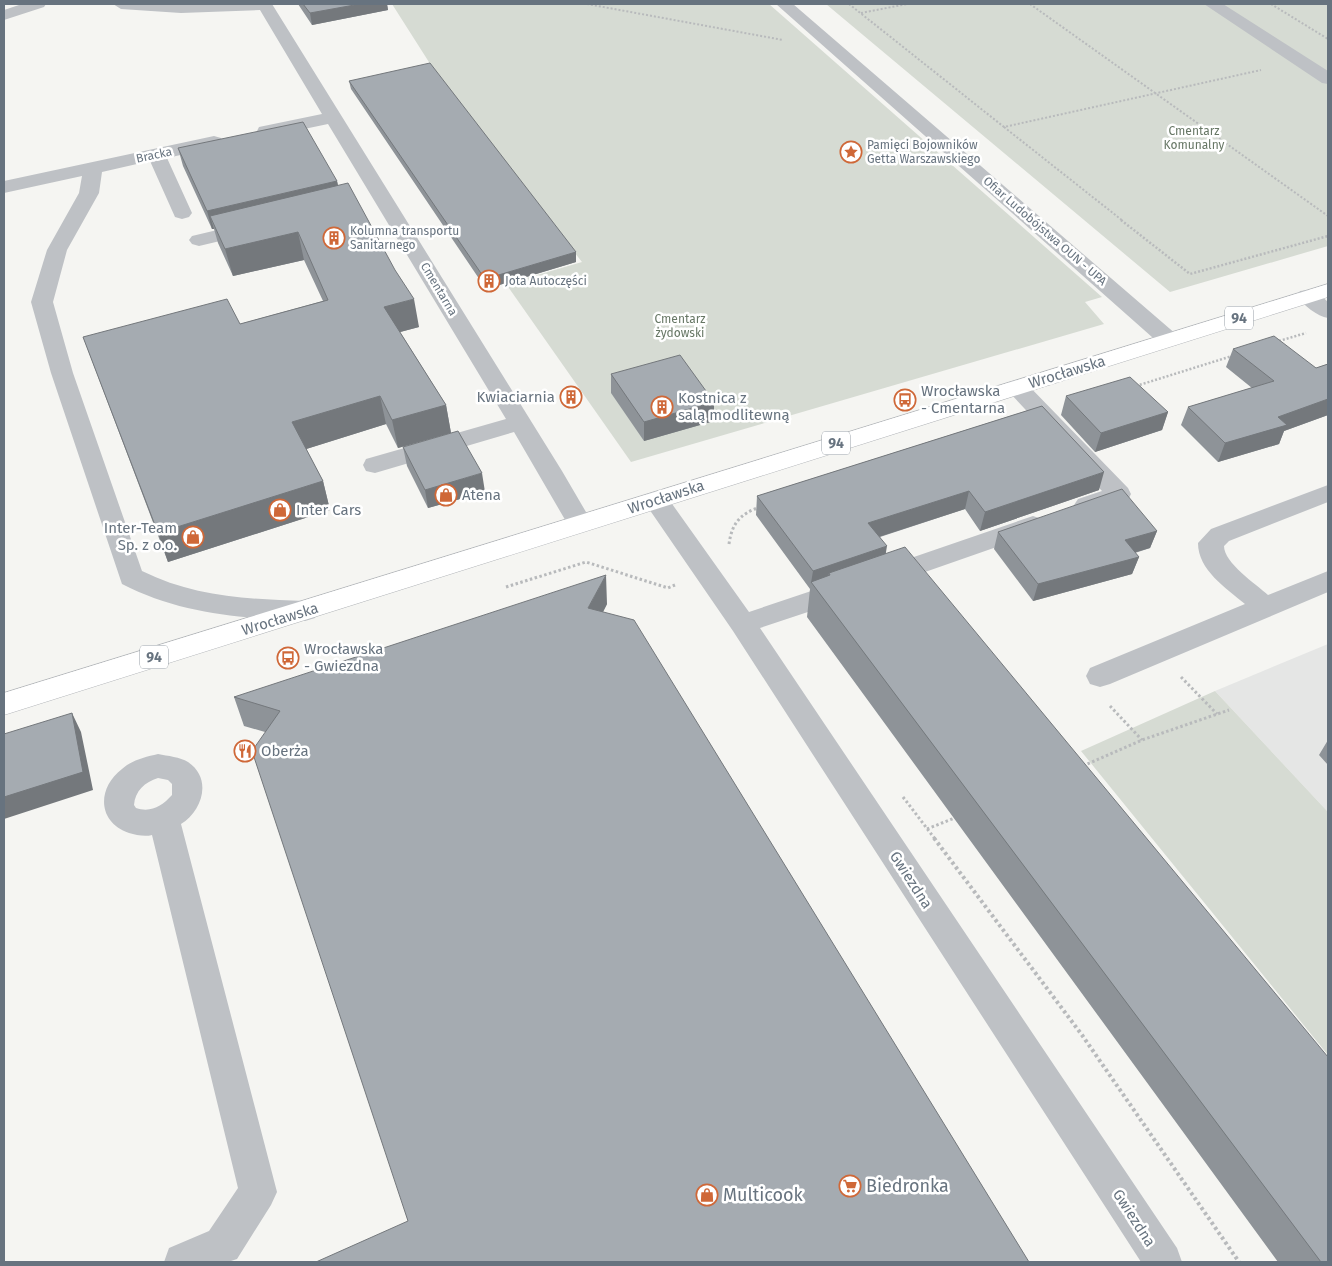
<svg xmlns="http://www.w3.org/2000/svg" width="1332" height="1266" font-family="'Fira Sans',sans-serif">
	<rect width="100%" height="100%" fill="#f5f5f2"/>
	<path fill="#e5e6e5" d="M 1328,644 L 1328,812 L 1215,691 Z"/>
	<path fill="#d6dbd3" d="M 392,4 L 769,4 L 1102,297 L 1085,302 L 1104,324 L 631,462 L 506,284 L 582,262 L 448,92 Z
		M 826,4 L 1328,4 L 1328,246 L 1170,292 Z
		M 1215,691 L 1328,812 L 1328,1055 L 1081,751 Z"/>
	<g fill="none" stroke-linecap="round" stroke-linejoin="round">
		<g stroke="#b2b5b9" stroke-width="1">
			<path id="major" d="M 1328,284 L 1328,297 L 4,715 L 4,693 Z"/>
		</g>
		<path stroke="#b8babc" stroke-width="2" stroke-dasharray="2 2" stroke-linecap="butt" d="M 587,4 L 783,40
			M 849,4 L 1004,127 L 1261,70
			M 1030,4 L 1328,216
			M 1271,4 L 1328,39
			M 861,13 L 907,4
			M 1004,127 L 1123,221"/>
		<path stroke="#b8babc" stroke-width="2.5" stroke-dasharray="2 2" stroke-linecap="butt" d="M 1121,220 L 1190,274 L 1328,236
			M 1279,341 L 1306,333
			M 1136,386 L 1232,356"/>
		<path stroke="#b8babc" stroke-width="3" stroke-dasharray="2.5 2.5" stroke-linecap="butt" d="M 729,544 C 732,523 740,514 760,507
			M 506,587 L 586,562 L 668,588 L 675,585
			M 1181,677 L 1217,714
			M 1110,706 L 1142,740
			M 1083,766 L 1142,740 L 1229,710
			M 903,797 L 935,839
			M 927,829 L 957,817"/>
		<path stroke="#b8babc" stroke-width="4" stroke-dasharray="3 3" stroke-linecap="butt" d="M 934,838 L 1082,1035 L 1239,1262"/>
		<path fill="#bec1c5" fill-rule="evenodd" d="M 22,4 L 46,4 L 44,7 L 4,20 L 4,10 Z
			M 113,4 L 272,4 L 562,471 L 593,524 L 589,530 L 580,533 L 571,530 L 514,432 L 375,473 L 366,471 L 363,465 L 366,459 L 506,419 L 328,124 L 266,137 L 259,135 L 257,131 L 259,127 L 322,114 L 260,10 L 181,13 L 121,9 Z
			M 776,4 L 793,4 L 1177,335 L 1180,340 L 1177,345 L 1169,347 L 1161,345 Z
			M 1204,4 L 1223,4 L 1328,71 L 1328,84 L 1322,83 Z
			M 214,136 L 221,138 L 223,142 L 221,146 L 167,158 L 192,213 L 189,217 L 182,219 L 175,217 L 150,161 L 102,172 L 99,193 L 67,250 L 53,302 L 73,373 L 142,571 C 194,597 248,599 305,601 L 315,604 L 319,611 L 315,618 L 305,621 C 240,618 180,614 122,584 L 51,373 L 31,302 L 47,250 L 79,193 L 82,176 L 4,193 L 4,181 Z
			M 251,222 L 258,224 L 261,228 L 258,232 L 199,246 L 192,244 L 189,240 L 192,236 Z
			M 1308,290 L 1316,291 L 1328,302 L 1328,318 C 1317,316 1304,306 1297,296 L 1300,291 Z
			M 1017,380 L 1025,382 L 1128,488 L 1131,494 L 1128,500 L 1087,514 L 1078,511 L 1074,505 L 1078,499 L 1102,491 L 1009,392 L 1005,387 L 1009,382 Z
			M 1328,485 L 1328,502 L 1229,541 L 1224,546 C 1224,563 1256,584 1268,595 L 1328,571 L 1328,592 L 1110,684 L 1100,687 L 1090,684 L 1086,676 L 1090,668 L 1245,604 C 1226,588 1198,570 1198,543 L 1211,529 Z
			M 656,491 L 665,494 L 749,612 L 844,580 L 853,583 L 857,590 L 853,597 L 760,628 L 1177,1248 L 1182,1262 L 1141,1262 L 733,631 L 647,506 L 643,500 L 647,494 Z
			M 1033,516 L 1042,519 L 1046,525 L 1042,531 L 885,586 L 876,584 L 872,577 L 876,570 Z
			M 158,754 C 168,756 180,757 188,762 C 213,779 202,811 181,824 L 277,1192 L 271,1205 L 237,1259 L 228,1262 L 164,1262 L 169,1248 L 209,1231 L 238,1188 L 152,835 C 145,837 136,835 129,833 C 97,822 97,788 122,769 C 132,760 145,757 158,754 ZM 158,778 L 168,780 L 172,784 L 172,795 C 162,806 151,813 136,808 L 134,805 C 135,791 145,782 158,778 Z"/>
		<use href="#major" fill="#fff" fill-rule="evenodd"/>
	</g>
	<path fill="#8e9398" d="M 298,4 L 387,4 L 388,10 L 312,25 Z
		M 349,81 L 576,252 L 576,262 L 486,289 L 351,89 Z
		M 178,148 L 337,181 L 338,186 L 419,327 L 400,332 L 446,405 L 451,433 L 398,448 L 386,424 L 306,449 L 323,481 L 330,510 L 168,562 L 83,337 L 240,324 L 323,301 L 304,260 L 233,276 L 218,243 L 214,229 L 212,229 L 183,166 Z
		M 1233,349 L 1316,368 L 1328,364 L 1328,415 L 1284,431 L 1279,444 L 1218,462 L 1181,425 L 1188,407 L 1252,388 L 1226,367 Z
		M 611,374 L 714,421 L 644,441 L 611,393 Z
		M 1066,396 L 1168,412 L 1162,430 L 1095,452 L 1061,415 Z
		M 1042,406 L 1099,490 L 980,531 L 965,509 L 880,537 L 886,554 L 1328,1262 L 1278,1262 L 807,617 L 810,589 L 756,515 L 757,496 Z
		M 403,447 L 485,492 L 428,508 L 407,466 Z
		M 1157,531 L 1150,548 L 1135,553 L 1139,557 L 1132,574 L 1033,601 L 994,549 L 998,532 Z
		M 607,604 L 603,612 L 408,1221 L 265,732 L 244,726 L 234,697 Z
		M 1328,740 L 1328,765 L 1319,755 Z"/>
	<path fill="#74787c" d="M 360,4 L 387,4 L 388,10 L 312,25 L 310,13 Z
		M 337,181 L 341,199 L 210,216 L 214,229 L 212,229 L 207,211 Z
		M 298,232 L 304,260 L 233,276 L 225,249 Z
		M 576,252 L 576,262 L 486,289 L 485,279 Z
		M 414,299 L 419,327 L 389,335 L 384,307 Z
		M 380,396 L 386,424 L 300,451 L 292,422 Z
		M 1328,399 L 1328,415 L 1284,431 L 1279,444 L 1218,462 L 1225,443 L 1278,417 Z
		M 714,402 L 714,421 L 644,441 L 644,422 Z
		M 446,405 L 451,433 L 398,448 L 392,420 Z
		M 1168,412 L 1162,430 L 1095,452 L 1101,433 Z
		M 1104,472 L 1099,490 L 980,531 L 985,512 Z
		M 482,473 L 485,492 L 428,508 L 425,490 Z
		M 323,481 L 330,510 L 168,562 L 158,533 Z
		M 969,491 L 965,509 L 866,541 L 868,523 Z
		M 1157,531 L 1150,548 L 1119,557 L 1125,540 Z
		M 887,546 L 884,564 L 830,575 L 829,573 L 827,583 L 811,583 L 813,571 Z
		M 1139,557 L 1132,574 L 1033,601 L 1038,584 Z
		M 606,575 L 607,604 L 590,637 L 588,608 Z
		M 72,713 L 81,732 L 93,790 L 4,819 L 4,797 Z"/>
	<path fill="#a5abb1" stroke="#74787c" d="M 303,4 L 360,4 L 310,13 Z
		M 430,63 L 576,252 L 485,279 L 349,81 Z
		M 303,122 L 337,181 L 207,211 L 178,148 Z
		M 348,183 L 395,270 L 414,299 L 384,307 L 446,405 L 392,420 L 380,396 L 292,422 L 323,481 L 158,533 L 83,337 L 227,299 L 240,324 L 328,300 L 298,232 L 225,249 L 210,216 Z
		M 1274,336 L 1316,368 L 1328,364 L 1328,399 L 1278,417 L 1287,425 L 1225,443 L 1188,407 L 1274,381 L 1233,349 Z
		M 680,355 L 714,402 L 644,422 L 611,374 Z
		M 1130,377 L 1168,412 L 1101,433 L 1066,396 Z
		M 1042,406 L 1104,472 L 985,512 L 969,491 L 868,523 L 887,546 L 813,571 L 757,496 Z
		M 458,431 L 482,473 L 425,490 L 403,447 Z
		M 1122,489 L 1157,531 L 1125,540 L 1139,557 L 1038,584 L 998,532 Z
		M 905,547 L 1328,1057 L 1328,1262 L 1321,1262 L 811,582 L 830,575 L 829,573 Z
		M 606,575 L 588,608 L 634,620 L 1029,1262 L 316,1262 L 408,1221 L 252,751 L 280,711 L 234,697 Z
		M 72,713 L 83,772 L 4,797 L 4,734 Z"/>
	<defs>
		<g id="sight-ring" transform="scale(1.125)"><circle r="9.5" fill="#fff" stroke="#cf6838" stroke-width="1.5"/><path d="M0-6L1.8-2.2L6-1.7L2.9 1.2L3.7 5.4L0 3.3L-3.7 5.4L-2.9 1.2L-6-1.7L-1.8-2.2Z" fill="#cf6838"/></g>
		<g id="building-ring" transform="scale(1.125)"><circle r="9.5" fill="#fff" stroke="#cf6838" stroke-width="1.5"/><path d="M-4-6H4V6H1V3H-1V6H-4ZM-2.5-4.3h1.7v1.8h-1.7ZM.8-4.3h1.7v1.8H.8ZM-2.5-1h1.7V.8h-1.7ZM.8-1h1.7V.8H.8Z" fill="#cf6838"/></g>
		<g id="bus-ring" transform="scale(1.125)"><circle r="9.5" fill="#fff" stroke="#cf6838" stroke-width="1.5"/><path d="M-5-6H5V4H4V6H2V4H-2V6H-4V4H-5ZM-3.5-4V0h7V-4ZM-3.5 1.2v1.5H-2V1.2ZM2 1.2v1.5H3.5V1.2Z" fill="#cf6838"/></g>
		<g id="shop-ring" transform="scale(1.125)"><circle r="9.5" fill="#fff" stroke="#cf6838" stroke-width="1.5"/><path d="M-5-2.5h2.3a2.7 3.5 0 0 1 5.4 0H5L5.5 6h-11ZM-1.5-2.5h3a1.5 2.3 0 0 0-3 0Z" fill="#cf6838"/></g>
		<g id="restaurant-ring" transform="scale(1.125)"><circle r="9.5" fill="#fff" stroke="#cf6838" stroke-width="1.5"/><path d="M-5-6h1v4h1v-4h1v4h1v-4h1v5L-1.5 .5V6h-2V.5L-5-1ZM5-6V6H3V1.5H1.5Q1.5-4 5-6Z" fill="#cf6838"/></g>
		<g id="supermarket-ring" transform="scale(1.125)"><circle r="9.5" fill="#fff" stroke="#cf6838" stroke-width="1.5"/><path d="M-6-5.5h2.5l.6 2H6L4.5 2H-2.5L-4.4-4H-6ZM-1.5 3.2a1.3 1.3 0 1 0 .1 0ZM3 3.2a1.3 1.3 0 1 0 .1 0Z" fill="#cf6838"/></g>
	</defs>
	<g fill-rule="evenodd">
		<use href="#sight-ring" x="851" y="152"/>
		<use href="#building-ring" x="334" y="238"/>
		<use href="#building-ring" x="489" y="281"/>
		<use href="#building-ring" x="571" y="397"/>
		<use href="#bus-ring" x="905" y="400"/>
		<use href="#building-ring" x="662" y="407"/>
		<use href="#shop-ring" x="446" y="495"/>
		<use href="#shop-ring" x="280" y="510"/>
		<use href="#shop-ring" x="193" y="537"/>
		<use href="#bus-ring" x="288" y="658"/>
		<use href="#restaurant-ring" x="245" y="751"/>
		<use href="#supermarket-ring" x="850" y="1186"/>
		<use href="#shop-ring" x="707" y="1195"/>
	</g>
	<g text-anchor="middle" stroke-width="5" stroke-linejoin="round" paint-order="stroke">
		<g font-size="12" fill="#677765" stroke="#fff">
			<text x="1194" y="135">Cmentarz<tspan x="1194" dy="14">Komunalny</tspan></text>
			<text x="680" y="323">Cmentarz<tspan x="680" dy="14">żydowski</tspan></text>
		</g>
		<g font-size="12" fill="#67737f" stroke="#fff" text-anchor="start">
			<text x="867" y="149">Pamięci Bojowników<tspan x="867" dy="14">Getta Warszawskiego</tspan></text>
			<text x="350" y="235">Kolumna transportu<tspan x="350" dy="14">Sanitarnego</tspan></text>
			<text x="505" y="285">Jota Autoczęści</text>
		</g>
		<g font-size="12" fill="#67737f" stroke="#fff">
			<text transform="translate(154 155) rotate(-12)" y="4">Bracka</text>
			<text transform="translate(1045 231) rotate(41)" y="4">Ofiar Ludobójstwa OUN - UPA</text>
			<text transform="translate(439 289) rotate(59)" y="4">Cmentarna</text>
		</g>
		<g fill="#fff" stroke="#959da5" stroke-width="1">
			<rect x="1225" y="306.5" width="28" height="23" rx="4"/>
			<rect x="822" y="431.5" width="28" height="23" rx="4"/>
			<rect x="140" y="645.5" width="28" height="23" rx="4"/>
		</g>
		<g font-size="14" font-weight="bold" fill="#67737f">
			<text x="1239" y="323">94</text>
			<text x="836" y="448">94</text>
			<text x="154" y="662">94</text>
		</g>
		<g font-size="15" fill="#67737f" stroke="#fff">
			<text transform="translate(1067 372) rotate(-17)" y="5">Wrocławska</text>
			<text transform="translate(666 497) rotate(-18)" y="5">Wrocławska</text>
			<text transform="translate(280 619) rotate(-17)" y="5">Wrocławska</text>
			<text transform="translate(911 880) rotate(57)" y="5">Gwiezdna</text>
			<text transform="translate(1134 1218) rotate(57)" y="5">Gwiezdna</text>
		</g>
		<g font-size="15" fill="#67737f" stroke="#fff" text-anchor="start">
			<text x="921" y="396">Wrocławska<tspan x="921" dy="17">- Cmentarna</tspan></text>
			<text x="555" y="402" text-anchor="end">Kwiaciarnia</text>
			<text x="678" y="403">Kostnica z<tspan x="678" dy="17">salą modlitewną</tspan></text>
			<text x="462" y="500">Atena</text>
			<text x="296" y="515">Inter Cars</text>
			<text x="177" y="533" text-anchor="end">Inter-Team<tspan x="177" dy="17">Sp. z o.o.</tspan></text>
			<text x="304" y="654">Wrocławska<tspan x="304" dy="17">- Gwiezdna</tspan></text>
			<text x="261" y="756">Oberża</text>
		</g>
		<g font-size="18" fill="#67737f" stroke="#fff" text-anchor="start">
			<text x="866" y="1192">Biedronka</text>
			<text x="723" y="1201">Multicook</text>
		</g>
	</g>
	<rect width="1332" height="1266" fill="none" stroke="#67737f" stroke-width="10"/>
</svg>
